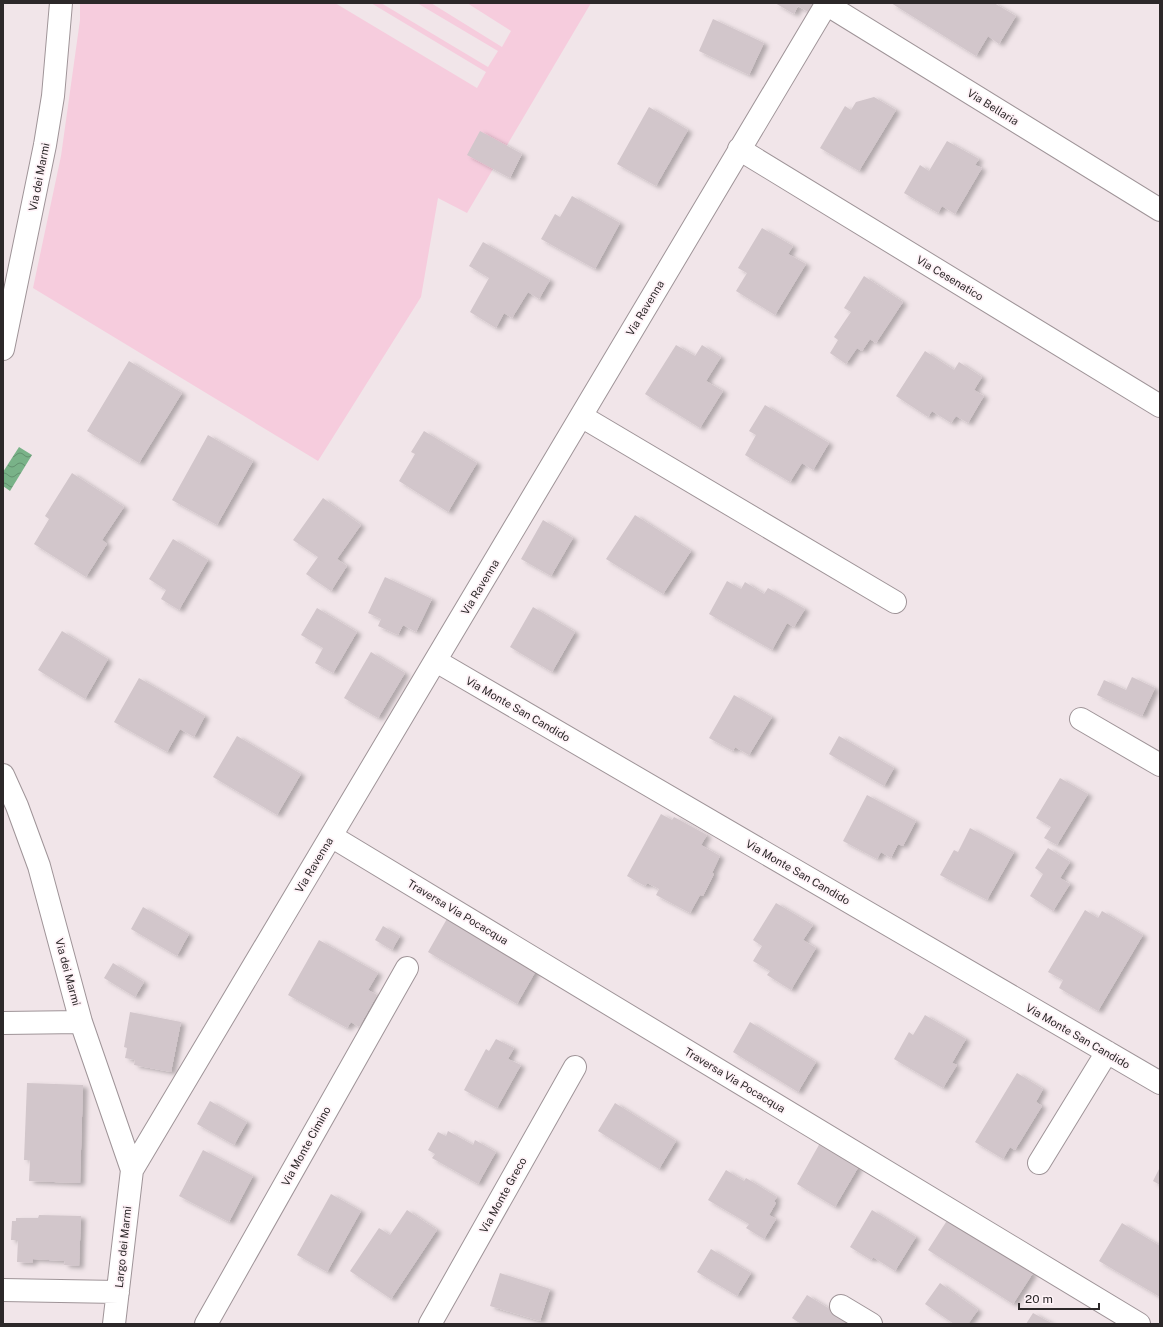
<svg xmlns="http://www.w3.org/2000/svg" width="1163" height="1327" font-family="'Public Sans',sans-serif">
	<defs>
		<pattern id="water-waves" width="16" height="10" patternUnits="userSpaceOnUse"><rect width="16" height="10" fill="#79b288"/><path d="M0 5q4-4 8 0t8 0" fill="none" stroke="#63916f"/></pattern>
		<filter id="shadow"><feDropShadow dx="4.5" dy="2.5" stdDeviation="2" flood-color="#0004"/></filter>
	</defs>
	<rect width="100%" height="100%" fill="#f1e5e9"/>
	<path fill="#f6ccdd" d="M 80,3 L 335,3 L 477,88 L 486,72 L 371,3 L 381,3 L 488,67 L 498,51 L 417,3 L 431,3 L 502,47 L 511,31 L 467,3 L 591,3 L 467,213 L 438,198 L 421,297 L 318,461 L 33,288 L 61,156 L 80,20 Z"/>
	<path fill="url(#water-waves)" d="M 19,447 L 32,455 L 10,491 L 3,486 L 3,472 Z"/>
	<path fill="#d2c6cb" filter="url(#shadow)" d="M 775,3 L 813,3 L 808,12 L 798,6 L 794,14 Z
		M 891,3 L 994,3 L 1016,16 L 999,44 L 988,36 L 976,56 Z
		M 713,19 L 764,43 L 749,75 L 699,51 Z
		M 874,97 L 896,110 L 859,171 L 820,148 L 845,106 L 851,110 L 856,102 Z
		M 649,107 L 688,130 L 656,186 L 617,164 Z
		M 480,131 L 522,154 L 510,178 L 467,155 Z
		M 947,141 L 979,159 L 975,165 L 982,168 L 955,214 L 942,206 L 938,213 L 904,193 L 920,165 L 929,171 Z
		M 572,196 L 620,223 L 595,269 L 541,239 L 555,214 L 560,217 Z
		M 762,228 L 793,246 L 788,254 L 806,264 L 775,315 L 736,291 L 747,273 L 738,268 Z
		M 483,242 L 550,280 L 539,299 L 528,292 L 512,318 L 504,313 L 496,328 L 470,312 L 489,278 L 469,266 Z
		M 864,276 L 903,302 L 876,343 L 870,339 L 862,351 L 857,348 L 846,364 L 830,353 L 838,340 L 834,337 L 851,312 L 844,308 Z
		M 676,345 L 695,356 L 702,345 L 721,357 L 706,381 L 723,391 L 700,428 L 645,394 Z
		M 925,351 L 954,370 L 959,362 L 982,377 L 974,390 L 984,396 L 968,423 L 956,416 L 951,423 L 932,411 L 928,417 L 896,396 Z
		M 129,361 L 182,393 L 139,463 L 87,431 Z
		M 765,405 L 829,443 L 813,470 L 802,463 L 790,482 L 745,455 L 756,435 L 749,431 Z
		M 424,431 L 477,463 L 448,512 L 399,481 L 415,454 L 411,452 Z
		M 208,435 L 253,461 L 217,525 L 172,500 Z
		M 72,473 L 124,507 L 102,540 L 107,544 L 86,577 L 34,544 L 49,519 L 45,516 Z
		M 323,498 L 361,525 L 337,559 L 347,566 L 331,591 L 306,574 L 318,557 L 293,540 Z
		M 635,515 L 691,551 L 663,594 L 606,559 Z
		M 543,520 L 573,538 L 551,576 L 521,559 Z
		M 173,539 L 208,560 L 179,610 L 161,599 L 166,590 L 149,579 Z
		M 385,577 L 432,599 L 416,632 L 403,625 L 398,635 L 378,626 L 381,619 L 368,613 Z
		M 727,581 L 741,589 L 745,582 L 764,594 L 768,588 L 805,609 L 794,627 L 787,623 L 772,650 L 709,614 Z
		M 533,607 L 575,632 L 552,672 L 510,647 Z
		M 317,608 L 357,632 L 333,673 L 315,663 L 323,648 L 301,635 Z
		M 62,631 L 108,659 L 85,699 L 38,670 Z
		M 371,652 L 405,673 L 378,718 L 344,698 Z
		M 1132,677 L 1155,688 L 1142,716 L 1097,695 L 1104,680 L 1126,690 Z
		M 139,678 L 205,716 L 194,737 L 180,729 L 167,752 L 114,722 Z
		M 734,695 L 772,717 L 749,755 L 735,747 L 733,751 L 709,738 Z
		M 237,736 L 301,774 L 277,815 L 213,777 Z
		M 839,736 L 894,768 L 884,786 L 829,754 Z
		M 1060,778 L 1088,794 L 1057,845 L 1044,838 L 1051,827 L 1036,818 Z
		M 867,795 L 916,821 L 903,846 L 898,844 L 891,858 L 881,852 L 877,859 L 843,841 Z
		M 661,814 L 672,820 L 674,817 L 707,835 L 701,845 L 720,856 L 712,873 L 714,874 L 703,896 L 700,895 L 690,913 L 656,895 L 659,889 L 647,883 L 645,886 L 627,876 Z
		M 970,828 L 1014,852 L 987,900 L 940,875 L 954,850 L 958,852 Z
		M 1048,848 L 1070,862 L 1060,878 L 1070,884 L 1053,911 L 1030,896 L 1043,874 L 1035,868 Z
		M 776,903 L 813,925 L 803,940 L 816,948 L 791,990 L 767,975 L 770,971 L 753,961 L 762,946 L 753,940 Z
		M 143,907 L 189,934 L 177,956 L 131,929 Z
		M 1085,910 L 1098,918 L 1102,911 L 1143,935 L 1098,1011 L 1059,988 L 1063,980 L 1048,972 Z
		M 448,917 L 537,969 L 517,1004 L 428,952 Z
		M 383,926 L 400,936 L 392,950 L 375,940 Z
		M 319,940 L 378,973 L 368,990 L 377,995 L 359,1027 L 351,1022 L 347,1028 L 288,995 Z
		M 113,963 L 144,982 L 135,997 L 104,978 Z
		M 130,1012 L 181,1022 L 171,1072 L 134,1065 L 135,1060 L 125,1058 L 127,1048 L 124,1047 Z
		M 925,1015 L 966,1039 L 952,1063 L 957,1065 L 943,1088 L 894,1059 L 909,1032 L 913,1035 Z
		M 750,1022 L 816,1062 L 798,1092 L 733,1052 Z
		M 496,1039 L 514,1048 L 508,1059 L 521,1065 L 497,1108 L 464,1090 L 486,1049 L 489,1051 Z
		M 1017,1073 L 1043,1089 L 1036,1102 L 1042,1106 L 1015,1150 L 1010,1147 L 1003,1159 L 975,1142 Z
		M 27,1083 L 83,1085 L 80,1183 L 29,1181 L 30,1160 L 24,1160 Z
		M 210,1101 L 247,1122 L 234,1145 L 197,1124 Z
		M 615,1103 L 676,1141 L 659,1169 L 598,1131 Z
		M 448,1131 L 473,1145 L 475,1140 L 496,1152 L 478,1184 L 432,1158 L 435,1154 L 428,1150 L 438,1132 L 446,1136 Z
		M 820,1143 L 859,1166 L 835,1207 L 797,1184 Z
		M 203,1150 L 253,1176 L 229,1222 L 179,1196 Z
		M 1160,1167 L 1160,1185 L 1153,1181 Z
		M 726,1170 L 744,1181 L 746,1178 L 777,1197 L 774,1201 L 776,1203 L 769,1215 L 776,1219 L 764,1239 L 746,1228 L 749,1224 L 708,1200 Z
		M 331,1194 L 361,1211 L 327,1272 L 297,1255 Z
		M 407,1210 L 437,1230 L 391,1299 L 350,1271 L 379,1228 L 390,1235 Z
		M 872,1210 L 916,1237 L 895,1271 L 873,1257 L 871,1260 L 850,1247 Z
		M 39,1215 L 81,1216 L 79,1266 L 64,1265 L 65,1261 L 33,1259 L 32,1263 L 17,1262 L 18,1240 L 11,1240 L 12,1221 L 16,1221 L 16,1218 L 38,1218 Z
		M 948,1219 L 1033,1273 L 1013,1304 L 928,1250 Z
		M 1122,1223 L 1160,1246 L 1160,1297 L 1099,1261 Z
		M 711,1249 L 751,1273 L 737,1296 L 697,1272 Z
		M 500,1273 L 550,1289 L 540,1321 L 490,1306 Z
		M 940,1283 L 978,1310 L 968,1324 L 954,1324 L 925,1304 Z
		M 807,1295 L 854,1324 L 801,1324 L 792,1318 Z
		M 1033,1313 L 1053,1324 L 1026,1324 Z"/>
	<g fill="none" stroke-linecap="round" stroke-linejoin="round">
		<g stroke="#9f9498" stroke-width="24">
			<path id="minor" d="M 826,4 L 1160,210
				M 739,149 L 1160,406
				M 3,349 L 45,145 L 53,96 L 61,3
				M 581,416 L 895,602
				M 436,661 L 1160,1083
				M 1081,719 L 1160,765
				M 3,775 L 17,806 L 39,866 L 81,1022 L 132,1170
				M 331,836 L 1139,1324
				M 3,1023 L 81,1022
				M 1039,1163 L 1107,1052
				M 3,1290 L 118,1292
				M 841,1306 L 871,1324
				M 114,1324 L 132,1170 L 827,3
				M 206,1324 L 407,968
				M 430,1324 L 575,1067"/>
		</g>
		<use href="#minor" stroke="#fff" stroke-width="22"/>
	</g>
	<g text-anchor="middle" stroke-width="3.5" stroke-linejoin="round" paint-order="stroke">
		<g font-size="11" fill="#2c2829" stroke="#fef2f7">
			<text transform="translate(993 107) rotate(32)" y="4">Via Bellaria</text>
			<text transform="translate(39 177) rotate(-79)" y="4">Via dei Marmi</text>
			<text transform="translate(950 278) rotate(31)" y="4">Via Cesenatico</text>
			<text transform="translate(645 308) rotate(-59)" y="4">Via Ravenna</text>
			<text transform="translate(480 587) rotate(-59)" y="4">Via Ravenna</text>
			<text transform="translate(518 709) rotate(30)" y="4">Via Monte San Candido</text>
			<text transform="translate(314 865) rotate(-59)" y="4">Via Ravenna</text>
			<text transform="translate(798 872) rotate(30)" y="4">Via Monte San Candido</text>
			<text transform="translate(458 912) rotate(31)" y="4">Traversa Via Pocacqua</text>
			<text transform="translate(68 972) rotate(75)" y="4">Via dei Marmi</text>
			<text transform="translate(1078 1036) rotate(30)" y="4">Via Monte San Candido</text>
			<text transform="translate(735 1080) rotate(31)" y="4">Traversa Via Pocacqua</text>
			<text transform="translate(306 1146) rotate(-61)" y="4">Via Monte Cimino</text>
			<text transform="translate(503 1195) rotate(-61)" y="4">Via Monte Greco</text>
			<text transform="translate(123 1247) rotate(-84)" y="4">Largo dei Marmi</text>
		</g>
	</g>
	<rect width="1163" height="1327" fill="none" stroke="#2c2829" stroke-width="8"/>
	<path d="M1019 1303v6h80v-6" fill="none" stroke="#2c2829" stroke-width="2"/>
	<text x="1025" y="1303" font-size="12" fill="#2c2829" stroke="#fef2f7" stroke-width="3" paint-order="stroke">20 m</text>
</svg>
